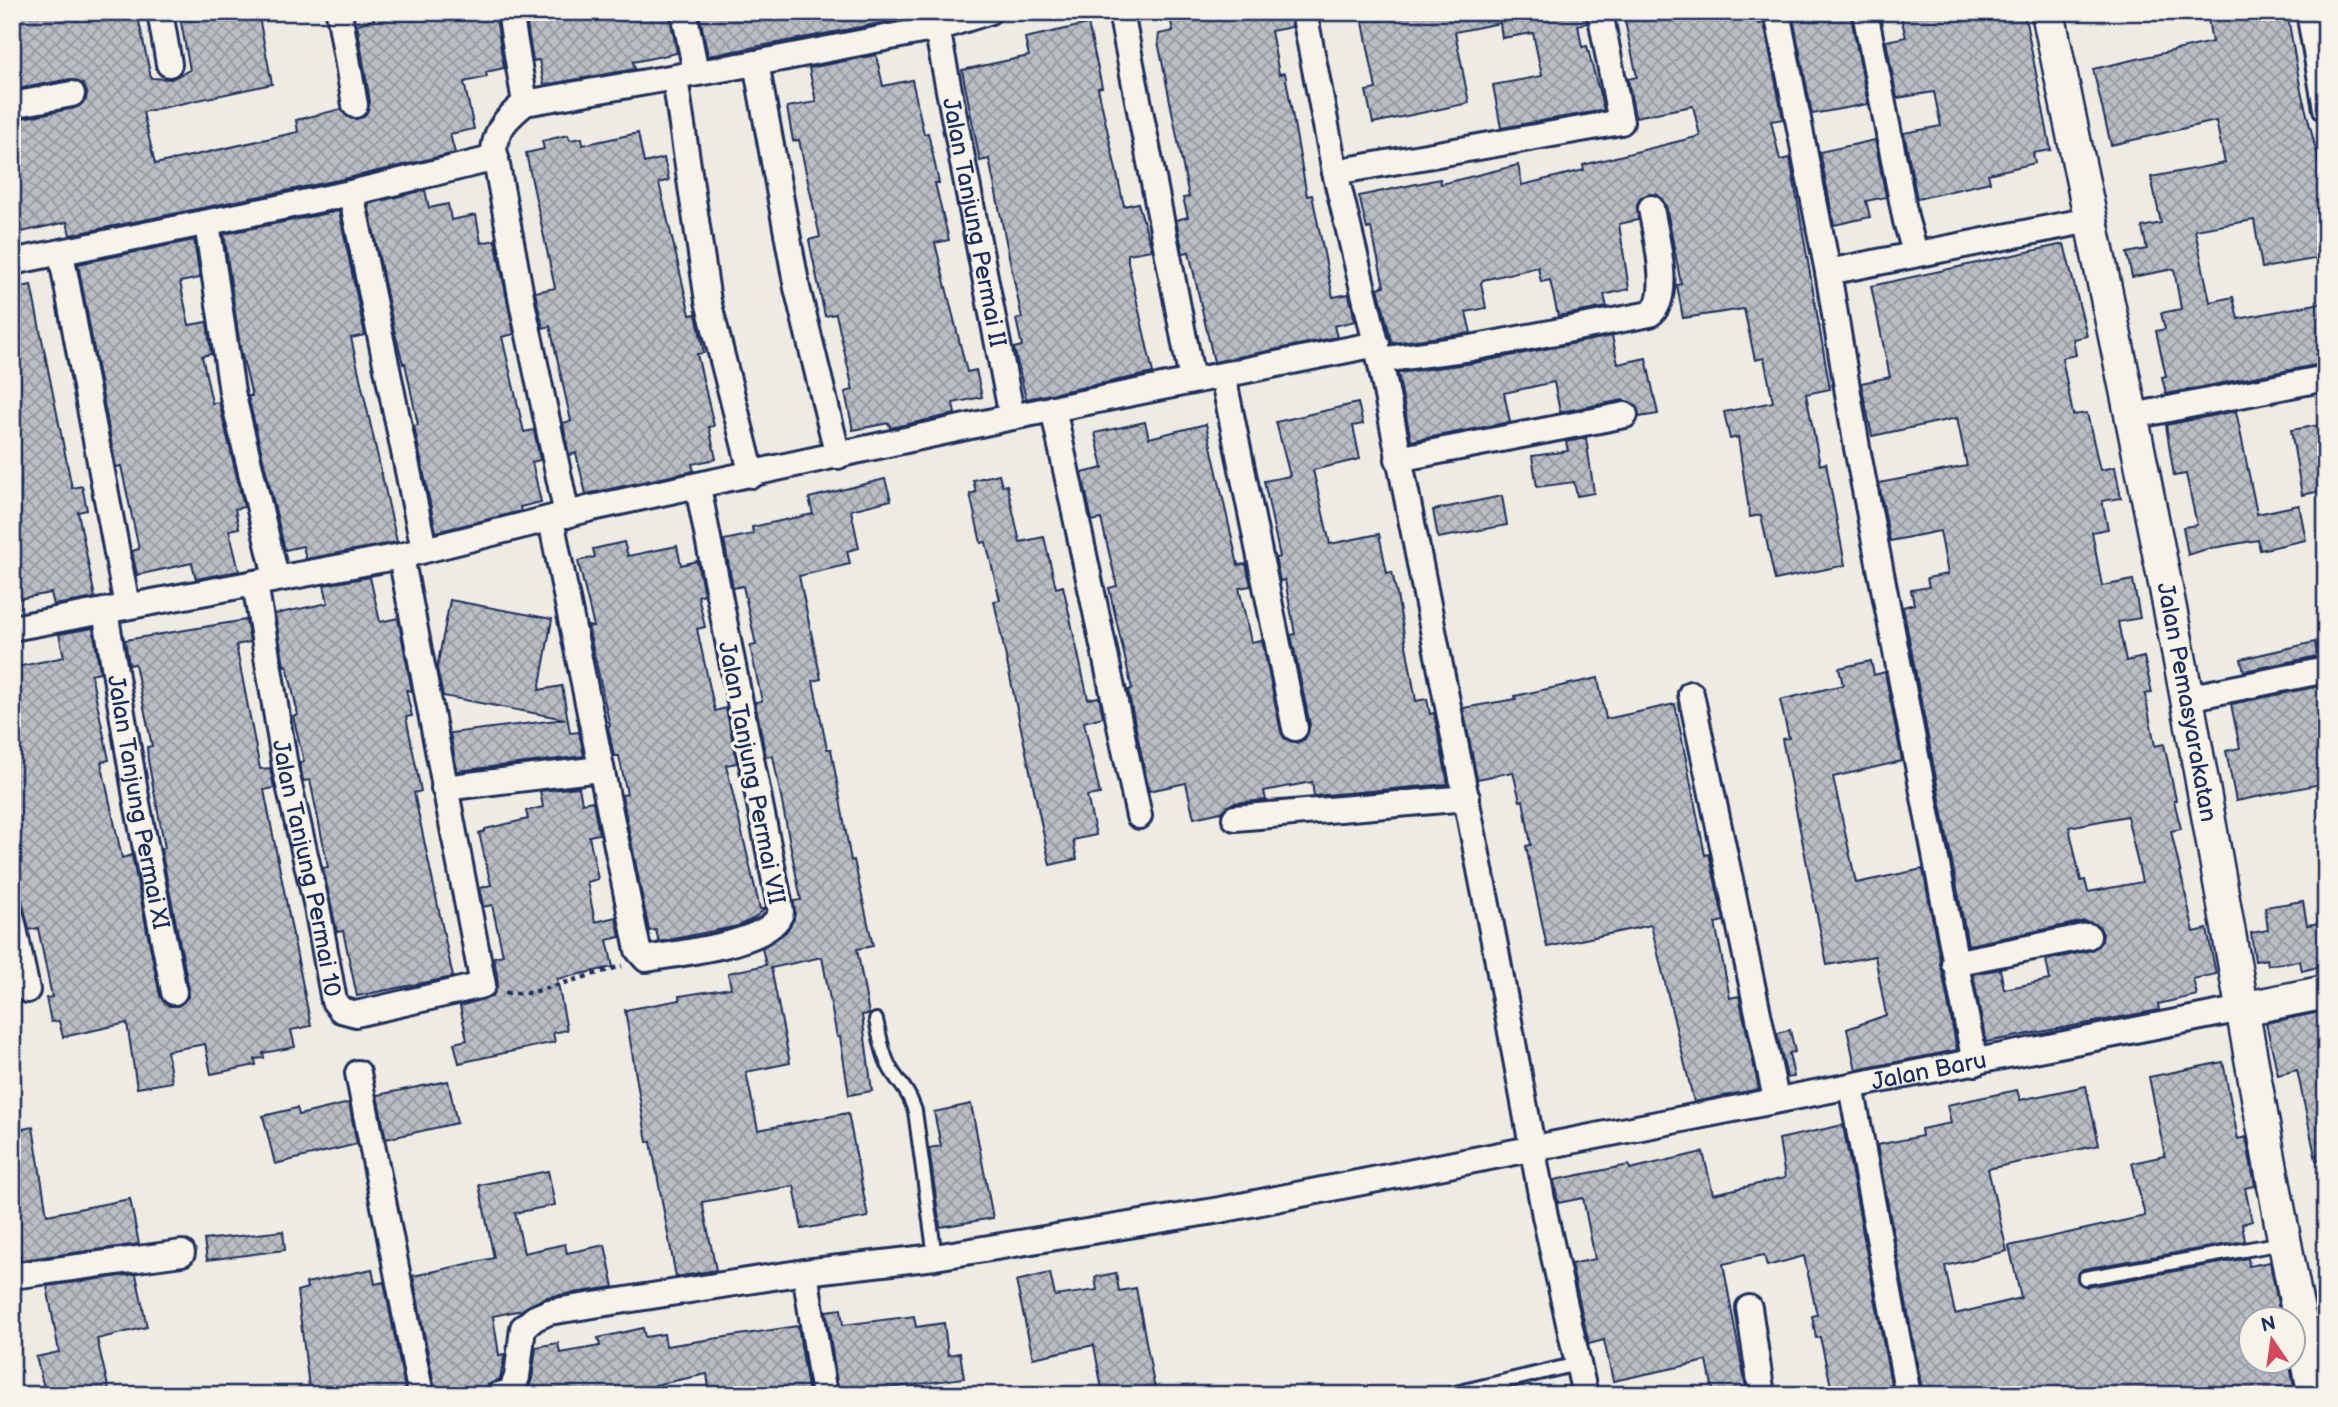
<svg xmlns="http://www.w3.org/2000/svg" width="2338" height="1407" font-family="'Balsamiq Sans',sans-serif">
	<defs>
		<pattern id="building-cross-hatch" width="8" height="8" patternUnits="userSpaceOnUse" patternTransform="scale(1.75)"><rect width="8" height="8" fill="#babdc2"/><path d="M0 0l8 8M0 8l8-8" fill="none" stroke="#969aa1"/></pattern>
	</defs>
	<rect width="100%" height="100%" fill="#eeebe2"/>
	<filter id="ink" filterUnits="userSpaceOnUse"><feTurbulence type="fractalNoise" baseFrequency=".0143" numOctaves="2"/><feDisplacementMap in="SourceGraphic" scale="14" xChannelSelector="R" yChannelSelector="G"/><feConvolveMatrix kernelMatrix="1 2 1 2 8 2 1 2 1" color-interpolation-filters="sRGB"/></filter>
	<g filter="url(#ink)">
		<path fill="url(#building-cross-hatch)" stroke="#1b2f5e" stroke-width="2" fill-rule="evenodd" d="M 12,12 L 137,12 L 151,78 L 171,79 L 190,70 L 179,12 L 258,12 L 272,84 L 143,112 L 155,164 L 298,132 L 296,120 L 341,109 L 351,119 L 364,117 L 370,102 L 357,24 L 374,20 L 372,12 L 495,12 L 504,68 L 486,72 L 487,77 L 464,82 L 474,129 L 450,134 L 455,153 L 348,178 L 70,235 L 67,222 L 12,234 L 12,120 L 75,108 L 86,100 L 87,92 L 83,84 L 70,79 L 12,90 Z
			M 525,12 L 669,12 L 677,53 L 633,62 L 635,69 L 544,85 L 539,60 L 533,61 Z
			M 699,12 L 929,12 L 929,14 L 708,56 Z
			M 1169,12 L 1289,12 L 1292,27 L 1271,31 L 1279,74 L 1285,73 L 1307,196 L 1312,195 L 1333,297 L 1349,294 L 1355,321 L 1334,326 L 1337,337 L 1214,362 L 1189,252 L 1183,253 L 1176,220 L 1188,217 L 1183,198 L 1189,197 L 1158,41 L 1159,34 L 1173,31 Z
			M 1361,12 L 1585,12 L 1587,23 L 1578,25 L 1582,47 L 1587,46 L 1604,110 L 1501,128 L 1493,85 L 1542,76 L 1533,33 L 1502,38 L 1500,23 L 1455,32 L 1469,103 L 1373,123 L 1366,91 L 1376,89 Z
			M 1623,12 L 1755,12 L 1758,24 L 1764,23 L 1783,119 L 1771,121 L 1780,160 L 1790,158 L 1830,389 L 1806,394 L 1820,465 L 1826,463 L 1845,565 L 1775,580 L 1761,515 L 1750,517 L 1738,437 L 1730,439 L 1724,412 L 1773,402 L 1764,358 L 1755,360 L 1744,309 L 1683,318 L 1677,285 L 1681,284 L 1666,205 L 1657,194 L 1641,197 L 1637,204 L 1638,220 L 1619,224 L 1629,289 L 1604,295 L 1607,307 L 1558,316 L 1550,280 L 1541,282 L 1538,267 L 1483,280 L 1481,283 L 1486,308 L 1466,312 L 1471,333 L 1392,343 L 1378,288 L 1384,286 L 1371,228 L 1367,229 L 1359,196 L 1440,179 L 1441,184 L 1518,165 L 1522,185 L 1584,170 L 1583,165 L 1700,136 L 1693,106 L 1635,117 L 1628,79 L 1637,77 Z
			M 1823,12 L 1850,12 L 1868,104 L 1812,114 L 1793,18 Z
			M 1924,12 L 2024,12 L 2051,150 L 2033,153 L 2035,163 L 1988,174 L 1990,182 L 1917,199 L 1904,133 L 1941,126 L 1934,92 L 1897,98 L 1886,41 L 1906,37 L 1901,18 Z
			M 2218,12 L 2287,12 L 2301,91 L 2326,189 L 2326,257 L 2262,268 L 2254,220 L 2195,230 L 2210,302 L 2233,297 L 2238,319 L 2326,302 L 2326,363 L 2166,394 L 2162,377 L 2166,376 L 2156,331 L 2165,329 L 2161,313 L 2181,309 L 2174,269 L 2132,277 L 2127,253 L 2147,249 L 2142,227 L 2161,223 L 2151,177 L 2225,163 L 2216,121 L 2111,145 L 2093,69 L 2212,42 L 2208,19 L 2219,17 Z
			M 1088,24 L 1102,87 L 1098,88 L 1124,206 L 1138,203 L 1152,250 L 1128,254 L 1128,262 L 1153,373 L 1026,399 L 1014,348 L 1022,346 L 1016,319 L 1022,318 L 1016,290 L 989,159 L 980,161 L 962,70 L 1029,56 L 1025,38 Z
			M 876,55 L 883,86 L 912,80 L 924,134 L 928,133 L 939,183 L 935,183 L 949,240 L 935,243 L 967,372 L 976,370 L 982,397 L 953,403 L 955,414 L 890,428 L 889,423 L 853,430 L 845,392 L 853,390 L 836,314 L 825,316 L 809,240 L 820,237 L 799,140 L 793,141 L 787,107 L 816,102 L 809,68 Z
			M 638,133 L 644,163 L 664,158 L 669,180 L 659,183 L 690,315 L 696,314 L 704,353 L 697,354 L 714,426 L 709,427 L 716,459 L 692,464 L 694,471 L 586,494 L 576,453 L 569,455 L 563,423 L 571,421 L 550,326 L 543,328 L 535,292 L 555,288 L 526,153 L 544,149 L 542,141 L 568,135 L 570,140 L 582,138 L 583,145 Z
			M 1875,140 L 1886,197 L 1866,201 L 1870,217 L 1834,225 L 1820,152 Z
			M 425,190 L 429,208 L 448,204 L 451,220 L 476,215 L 481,243 L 495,240 L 514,334 L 502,337 L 524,432 L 534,430 L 540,460 L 532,462 L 541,502 L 520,507 L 521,511 L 436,532 L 414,426 L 418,425 L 405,363 L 403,364 L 394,329 L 368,204 Z
			M 339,211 L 365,335 L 351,338 L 397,542 L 306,559 L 303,546 L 285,550 L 248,396 L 252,396 L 240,347 L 224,234 Z
			M 194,240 L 200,278 L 180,282 L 189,325 L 207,322 L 211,354 L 202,356 L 212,403 L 219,402 L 244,507 L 235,509 L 239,528 L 229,530 L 239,571 L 196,579 L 192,563 L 137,575 L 132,551 L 139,549 L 121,466 L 116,467 L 78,264 Z
			M 2064,244 L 2087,336 L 2073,339 L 2076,355 L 2062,358 L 2073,415 L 2087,413 L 2100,470 L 2115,467 L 2121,498 L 2102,501 L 2108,529 L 2092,532 L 2102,586 L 2133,580 L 2140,618 L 2118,622 L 2126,661 L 2144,657 L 2152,693 L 2145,694 L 2155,746 L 2164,744 L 2176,800 L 2174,801 L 2181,829 L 2171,831 L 2194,932 L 2207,929 L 2216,974 L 2193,979 L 2197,995 L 2158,1004 L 2159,1010 L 1986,1042 L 1973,974 L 2000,969 L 2004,989 L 2050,980 L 2046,960 L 2092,950 L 2102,941 L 2103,934 L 2099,926 L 2085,921 L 1968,945 L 1903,607 L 1914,604 L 1911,590 L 1929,587 L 1927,578 L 1948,574 L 1940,531 L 1890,541 L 1879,483 L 1967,466 L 1957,418 L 1872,436 L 1861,383 L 1890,377 L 1871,286 ZM 2127,816 L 2142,882 L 2088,892 L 2085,880 L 2081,881 L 2069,827 Z
			M 31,285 L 72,488 L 82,486 L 87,510 L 78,512 L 95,598 L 54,605 L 51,593 L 12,600 L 12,289 Z
			M 1612,336 L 1618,364 L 1646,358 L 1658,414 L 1639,417 L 1636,405 L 1623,400 L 1560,412 L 1554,382 L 1504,393 L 1510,422 L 1411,441 L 1398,373 L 1474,363 Z
			M 1358,403 L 1363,424 L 1353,426 L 1360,459 L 1313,470 L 1330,544 L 1379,534 L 1387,573 L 1392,572 L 1397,595 L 1416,701 L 1427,699 L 1430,714 L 1434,713 L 1448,784 L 1314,796 L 1312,782 L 1264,791 L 1266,800 L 1233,803 L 1221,812 L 1194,818 L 1186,783 L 1149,791 L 1128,690 L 1132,689 L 1109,588 L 1117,586 L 1101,519 L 1092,521 L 1082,473 L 1103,468 L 1095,433 L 1145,422 L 1149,438 L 1206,424 L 1238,565 L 1246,564 L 1251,586 L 1239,588 L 1251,642 L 1262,640 L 1281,732 L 1284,738 L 1297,743 L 1305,739 L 1310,725 L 1291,635 L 1295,634 L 1285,580 L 1280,581 L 1275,558 L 1280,557 L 1264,481 L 1290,476 L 1276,422 Z
			M 2236,411 L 2257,514 L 2299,505 L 2306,540 L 2260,550 L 2258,540 L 2207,549 L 2188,555 L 2183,527 L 2197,525 L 2186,474 L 2174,476 L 2166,425 Z
			M 2326,424 L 2326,490 L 2302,495 L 2291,430 Z
			M 1586,438 L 1594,493 L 1577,496 L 1574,482 L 1537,487 L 1532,456 L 1568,451 L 1566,442 Z
			M 999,474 L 1002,486 L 1007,485 L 1020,542 L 1044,537 L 1056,588 L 1063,586 L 1088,699 L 1099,697 L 1103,717 L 1084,722 L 1100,794 L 1087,796 L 1096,835 L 1073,840 L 1077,859 L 1050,865 L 994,601 L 1000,600 L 986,542 L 981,543 L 970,494 L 976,492 L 973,480 Z
			M 885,479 L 891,500 L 851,510 L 859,548 L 847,551 L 850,564 L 799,576 L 821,679 L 813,681 L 827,749 L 831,749 L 851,861 L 854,860 L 873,946 L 857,949 L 869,1014 L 862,1015 L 872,1091 L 849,1095 L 840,1037 L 837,1037 L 822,957 L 771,968 L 790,1063 L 746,1072 L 758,1130 L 848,1113 L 868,1217 L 802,1229 L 794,1186 L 702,1202 L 716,1270 L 676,1277 L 651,1142 L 647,1142 L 625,1010 L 680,1000 L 679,996 L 731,988 L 728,973 L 766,965 L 762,948 L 786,932 L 794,919 L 794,901 L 801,900 L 773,756 L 766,757 L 755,702 L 762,701 L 750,646 L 756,645 L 743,586 L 733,588 L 724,540 L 753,534 L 752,527 L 813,514 L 809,498 Z
			M 1502,496 L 1507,525 L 1438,538 L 1433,510 Z
			M 624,542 L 628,556 L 677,546 L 681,565 L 697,561 L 704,594 L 698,596 L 705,627 L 697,629 L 715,711 L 726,708 L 737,763 L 726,765 L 760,909 L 765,909 L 753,919 L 738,926 L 659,942 L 656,930 L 649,931 L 622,795 L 627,794 L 619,756 L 614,756 L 608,727 L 610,726 L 588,626 L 594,627 L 578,561 L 595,557 L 593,549 Z
			M 370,577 L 380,622 L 398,618 L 412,691 L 406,690 L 412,716 L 406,717 L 421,791 L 414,793 L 453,977 L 357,996 L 343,931 L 337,932 L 323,868 L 328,867 L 310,780 L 303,781 L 300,763 L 304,762 L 293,716 L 298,715 L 287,665 L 284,666 L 275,614 L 328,603 L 324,585 Z
			M 450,600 L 552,619 L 539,690 L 562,686 L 570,733 L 579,732 L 584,756 L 457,771 L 450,733 L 565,719 L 443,696 L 437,668 Z
			M 246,620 L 250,642 L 236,645 L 260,769 L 270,768 L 274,788 L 264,790 L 311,1026 L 291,1030 L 295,1047 L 263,1053 L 264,1058 L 255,1059 L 256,1065 L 211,1074 L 205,1044 L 167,1051 L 172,1082 L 137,1088 L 127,1023 L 63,1037 L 59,1021 L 51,1022 L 46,998 L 52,997 L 38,928 L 29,930 L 12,857 L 12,668 L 64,657 L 59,634 L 93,628 L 100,672 L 91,674 L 109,760 L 101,762 L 122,858 L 132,855 L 160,996 L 169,1006 L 178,1006 L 188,997 L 189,989 L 161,849 L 165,848 L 148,760 L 147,747 L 152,746 L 135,664 L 129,665 L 125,640 Z
			M 2315,642 L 2318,656 L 2244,671 L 2241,659 Z
			M 1871,661 L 1874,675 L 1885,672 L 1902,761 L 1833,777 L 1856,883 L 1923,869 L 1957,1050 L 1856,1070 L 1847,1029 L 1886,1015 L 1875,956 L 1827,965 L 1782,739 L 1789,738 L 1780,700 L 1843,685 L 1839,668 Z
			M 1598,678 L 1606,719 L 1675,704 L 1705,855 L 1709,854 L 1724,921 L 1715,923 L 1730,998 L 1739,996 L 1759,1089 L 1694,1102 L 1651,925 L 1547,947 L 1526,846 L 1531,845 L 1523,800 L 1520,801 L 1513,772 L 1477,779 L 1463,708 L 1516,699 L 1515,696 Z
			M 2325,685 L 2326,783 L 2236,801 L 2226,751 L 2240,748 L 2231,704 Z
			M 579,787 L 582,803 L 593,801 L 599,834 L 589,836 L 598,879 L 587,882 L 595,922 L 616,917 L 620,937 L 607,940 L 613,967 L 557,979 L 567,1030 L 553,1033 L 555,1042 L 459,1063 L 454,1043 L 467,1040 L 460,1006 L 493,996 L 498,983 L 494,957 L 503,955 L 492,905 L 483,907 L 480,888 L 491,885 L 479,833 L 485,831 L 485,829 L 528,819 L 526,811 L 543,807 L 540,791 Z
			M 2303,901 L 2307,925 L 2326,922 L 2326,965 L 2302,971 L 2300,961 L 2268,965 L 2267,959 L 2255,961 L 2251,933 L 2268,930 L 2265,907 Z
			M 2326,1011 L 2326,1159 L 2316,1160 L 2297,1070 L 2278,1075 L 2266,1023 Z
			M 1790,1030 L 1795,1052 L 1789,1053 L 1794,1077 L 1787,1078 L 1777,1033 Z
			M 2223,1062 L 2238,1139 L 2246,1137 L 2255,1186 L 2245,1188 L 2252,1221 L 2242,1224 L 2245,1241 L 2083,1269 L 2077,1274 L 2077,1280 L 2087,1287 L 2248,1258 L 2249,1266 L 2270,1262 L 2281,1320 L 2250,1320 L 2250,1362 L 2289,1362 L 2296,1395 L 1923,1395 L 1877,1145 L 1922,1136 L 1921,1129 L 1951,1123 L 1947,1105 L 2017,1090 L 2020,1100 L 2086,1086 L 2099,1145 L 1988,1169 L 2007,1251 L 1945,1266 L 1955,1314 L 2021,1298 L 2009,1246 L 2145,1216 L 2132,1163 L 2165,1156 L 2149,1077 Z
			M 448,1081 L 457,1123 L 386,1139 L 377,1095 Z
			M 349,1103 L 357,1144 L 275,1164 L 263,1116 L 297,1108 L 299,1115 Z
			M 971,1104 L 993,1218 L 940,1227 L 929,1148 L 941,1146 L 934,1112 Z
			M 1843,1125 L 1893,1395 L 1833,1395 L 1820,1337 L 1816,1338 L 1812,1316 L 1817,1315 L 1804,1256 L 1767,1266 L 1764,1255 L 1723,1264 L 1746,1388 L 1714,1395 L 1707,1361 L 1613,1381 L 1604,1340 L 1589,1344 L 1571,1264 L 1595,1259 L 1583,1198 L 1558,1203 L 1554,1180 L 1629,1165 L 1630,1169 L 1703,1152 L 1713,1194 L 1785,1178 L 1779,1139 Z
			M 33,1127 L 47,1215 L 130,1199 L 139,1244 L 21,1260 L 20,1255 L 12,1257 L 12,1131 Z
			M 548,1171 L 555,1205 L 515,1213 L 524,1253 L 565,1244 L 567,1253 L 605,1245 L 614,1287 L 546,1297 L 522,1310 L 493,1316 L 499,1355 L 505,1354 L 500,1379 L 488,1385 L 485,1395 L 477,1395 L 477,1388 L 436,1395 L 413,1276 L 494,1258 L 479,1185 Z
			M 283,1231 L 285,1250 L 207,1260 L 204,1240 Z
			M 372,1269 L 375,1284 L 384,1282 L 406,1394 L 360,1395 L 359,1390 L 310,1395 L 297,1291 L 307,1288 L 306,1283 Z
			M 1050,1273 L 1055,1296 L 1097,1290 L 1095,1277 L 1116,1273 L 1119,1291 L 1136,1288 L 1156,1395 L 1103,1395 L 1094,1345 L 1033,1358 L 1016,1281 Z
			M 136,1274 L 147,1327 L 97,1339 L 110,1395 L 46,1395 L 36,1357 L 59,1352 L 47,1286 Z
			M 841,1309 L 843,1325 L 914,1316 L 916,1327 L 944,1323 L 948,1355 L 960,1353 L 964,1378 L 839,1395 L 826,1311 Z
			M 798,1326 L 809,1395 L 710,1395 L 707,1374 L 655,1385 L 657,1395 L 526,1395 L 532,1379 L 536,1347 L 558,1343 L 560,1353 L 600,1346 L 598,1338 L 643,1328 L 645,1337 L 664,1334 L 666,1346 Z"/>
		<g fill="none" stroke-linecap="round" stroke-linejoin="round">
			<g stroke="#1b2f5e" stroke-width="18">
				<path id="service" d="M 876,1020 C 880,1037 883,1058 893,1073 C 904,1089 908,1091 915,1111 L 935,1257
					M 2085,1278 L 2283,1243
					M 1447,1395 L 1577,1364"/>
			</g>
			<g stroke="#1b2f5e" stroke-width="30">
				<g id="minor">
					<path d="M 160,12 L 169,64"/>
					<path d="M 339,12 L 355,105"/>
					<path d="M 510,12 L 525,103"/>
					<path d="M 684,12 L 696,72"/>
					<path d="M 1121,12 L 1192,380"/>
					<path d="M 1304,12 L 1335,172 L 1380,360 L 1496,951 L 1545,1216 L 1585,1395"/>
					<path d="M 1777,12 L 1828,272 L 1857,448 L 1975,1063"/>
					<path d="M 1865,12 L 1906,221 L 1915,252"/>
					<path d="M 2309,12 L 2326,109"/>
					<path id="s1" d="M 937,28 L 1012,417"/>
					<path d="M 756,63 L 797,288 L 838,456"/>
					<path d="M 675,78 L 708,301 L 752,475"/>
					<path d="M 12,105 L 72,94"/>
					<path d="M 1335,172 L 1621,122 L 1600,12"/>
					<path d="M 351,193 L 424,549"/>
					<path d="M 207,223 L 232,392 L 276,577"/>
					<path d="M 61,253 L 127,606"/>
					<path d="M 12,262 L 351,193 L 496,158"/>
					<path d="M 1828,272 L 2090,220"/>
					<path d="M 1380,360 L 1471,348 L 1650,314 C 1673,298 1655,233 1651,208"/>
					<path d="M 1223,376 L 1295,728"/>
					<path d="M 1053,408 L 1139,816"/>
					<path d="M 2133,416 L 2326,378"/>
					<path d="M 1398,459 L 1625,415"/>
					<path d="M 567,515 L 523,307 L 494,149 C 497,127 508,117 525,103 L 756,63 L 937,28 L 988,12"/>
					<path d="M 551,520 L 638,950 L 646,959 C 677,953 772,945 781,912 L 698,487"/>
					<path id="s2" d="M 255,583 L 286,772 L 317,907 L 334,1001 L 341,1010 L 356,1014 L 483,985 L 401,556"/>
					<path id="s3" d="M 105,611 L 137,803 L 174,992"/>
					<path d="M 12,628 L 401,556 L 592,508 L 1012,417 L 1377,344"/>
					<path d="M 1691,694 L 1776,1099"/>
					<path d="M 2187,698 L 2326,670"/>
					<path d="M 444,788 L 600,769"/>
					<path d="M 1235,818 L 1467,798"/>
					<path d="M 12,919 L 27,990"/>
					<path d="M 1954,963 L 2088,936"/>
					<path d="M 358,1073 L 421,1395"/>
					<path d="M 1851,1086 L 1908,1395"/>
					<path d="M 805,1272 L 824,1395"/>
					<path d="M 12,1276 L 182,1253"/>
					<path d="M 1749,1308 L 1762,1395"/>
					<path id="s4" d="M 499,1395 L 511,1392 L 517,1377 L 523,1328 L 535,1318 L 549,1312 L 805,1272 L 935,1257 L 1220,1210 L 2242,1009"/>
				</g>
			</g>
			<g stroke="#1b2f5e" stroke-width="37">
				<g id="tertiary">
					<path id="s5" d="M 2048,12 C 2094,241 2145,469 2187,699 C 2230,931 2267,1164 2315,1395"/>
					<path d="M 2242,1009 L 2326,992"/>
				</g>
			</g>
			<path stroke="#1b2f5e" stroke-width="4.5" stroke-dasharray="5 5" stroke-linecap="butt" d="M 505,993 L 530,993 L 622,966"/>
			<use href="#service" stroke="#f7f3e8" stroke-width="12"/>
			<use href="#minor" stroke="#f7f3e8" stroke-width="24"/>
			<use href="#tertiary" stroke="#f7f3e8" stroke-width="32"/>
		</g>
	</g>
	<g text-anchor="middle" stroke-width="7" stroke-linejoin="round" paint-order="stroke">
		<g font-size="24" fill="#1b2f5e" stroke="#f7f3e8">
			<text dy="8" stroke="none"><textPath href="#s1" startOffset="198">Jalan Tanjung Permai II</textPath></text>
			<text dy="8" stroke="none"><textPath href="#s5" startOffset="704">Jalan Pemasyarakatan</textPath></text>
			<text transform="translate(752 773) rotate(79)" y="8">Jalan Tanjung Permai VII</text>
			<text dy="8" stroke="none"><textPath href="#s3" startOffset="194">Jalan Tanjung Permai XI</textPath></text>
			<text dy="8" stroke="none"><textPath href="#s2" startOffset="290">Jalan Tanjung Permai 10</textPath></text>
			<text dy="8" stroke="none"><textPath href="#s4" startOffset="1510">Jalan Baru</textPath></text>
		</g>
	</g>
	<rect width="2338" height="1407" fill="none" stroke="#f7f3e8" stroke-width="42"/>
	<rect x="21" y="21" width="2296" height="1365" fill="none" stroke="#1b2f5e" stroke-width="2.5" filter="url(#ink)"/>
	<g transform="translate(2272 1340) rotate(347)"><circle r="33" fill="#f7f3e8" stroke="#9fa5b1" stroke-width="2"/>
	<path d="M0-5L12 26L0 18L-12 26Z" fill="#d1495b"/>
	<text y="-10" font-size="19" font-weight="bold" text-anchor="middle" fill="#1b2f5e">N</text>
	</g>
</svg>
